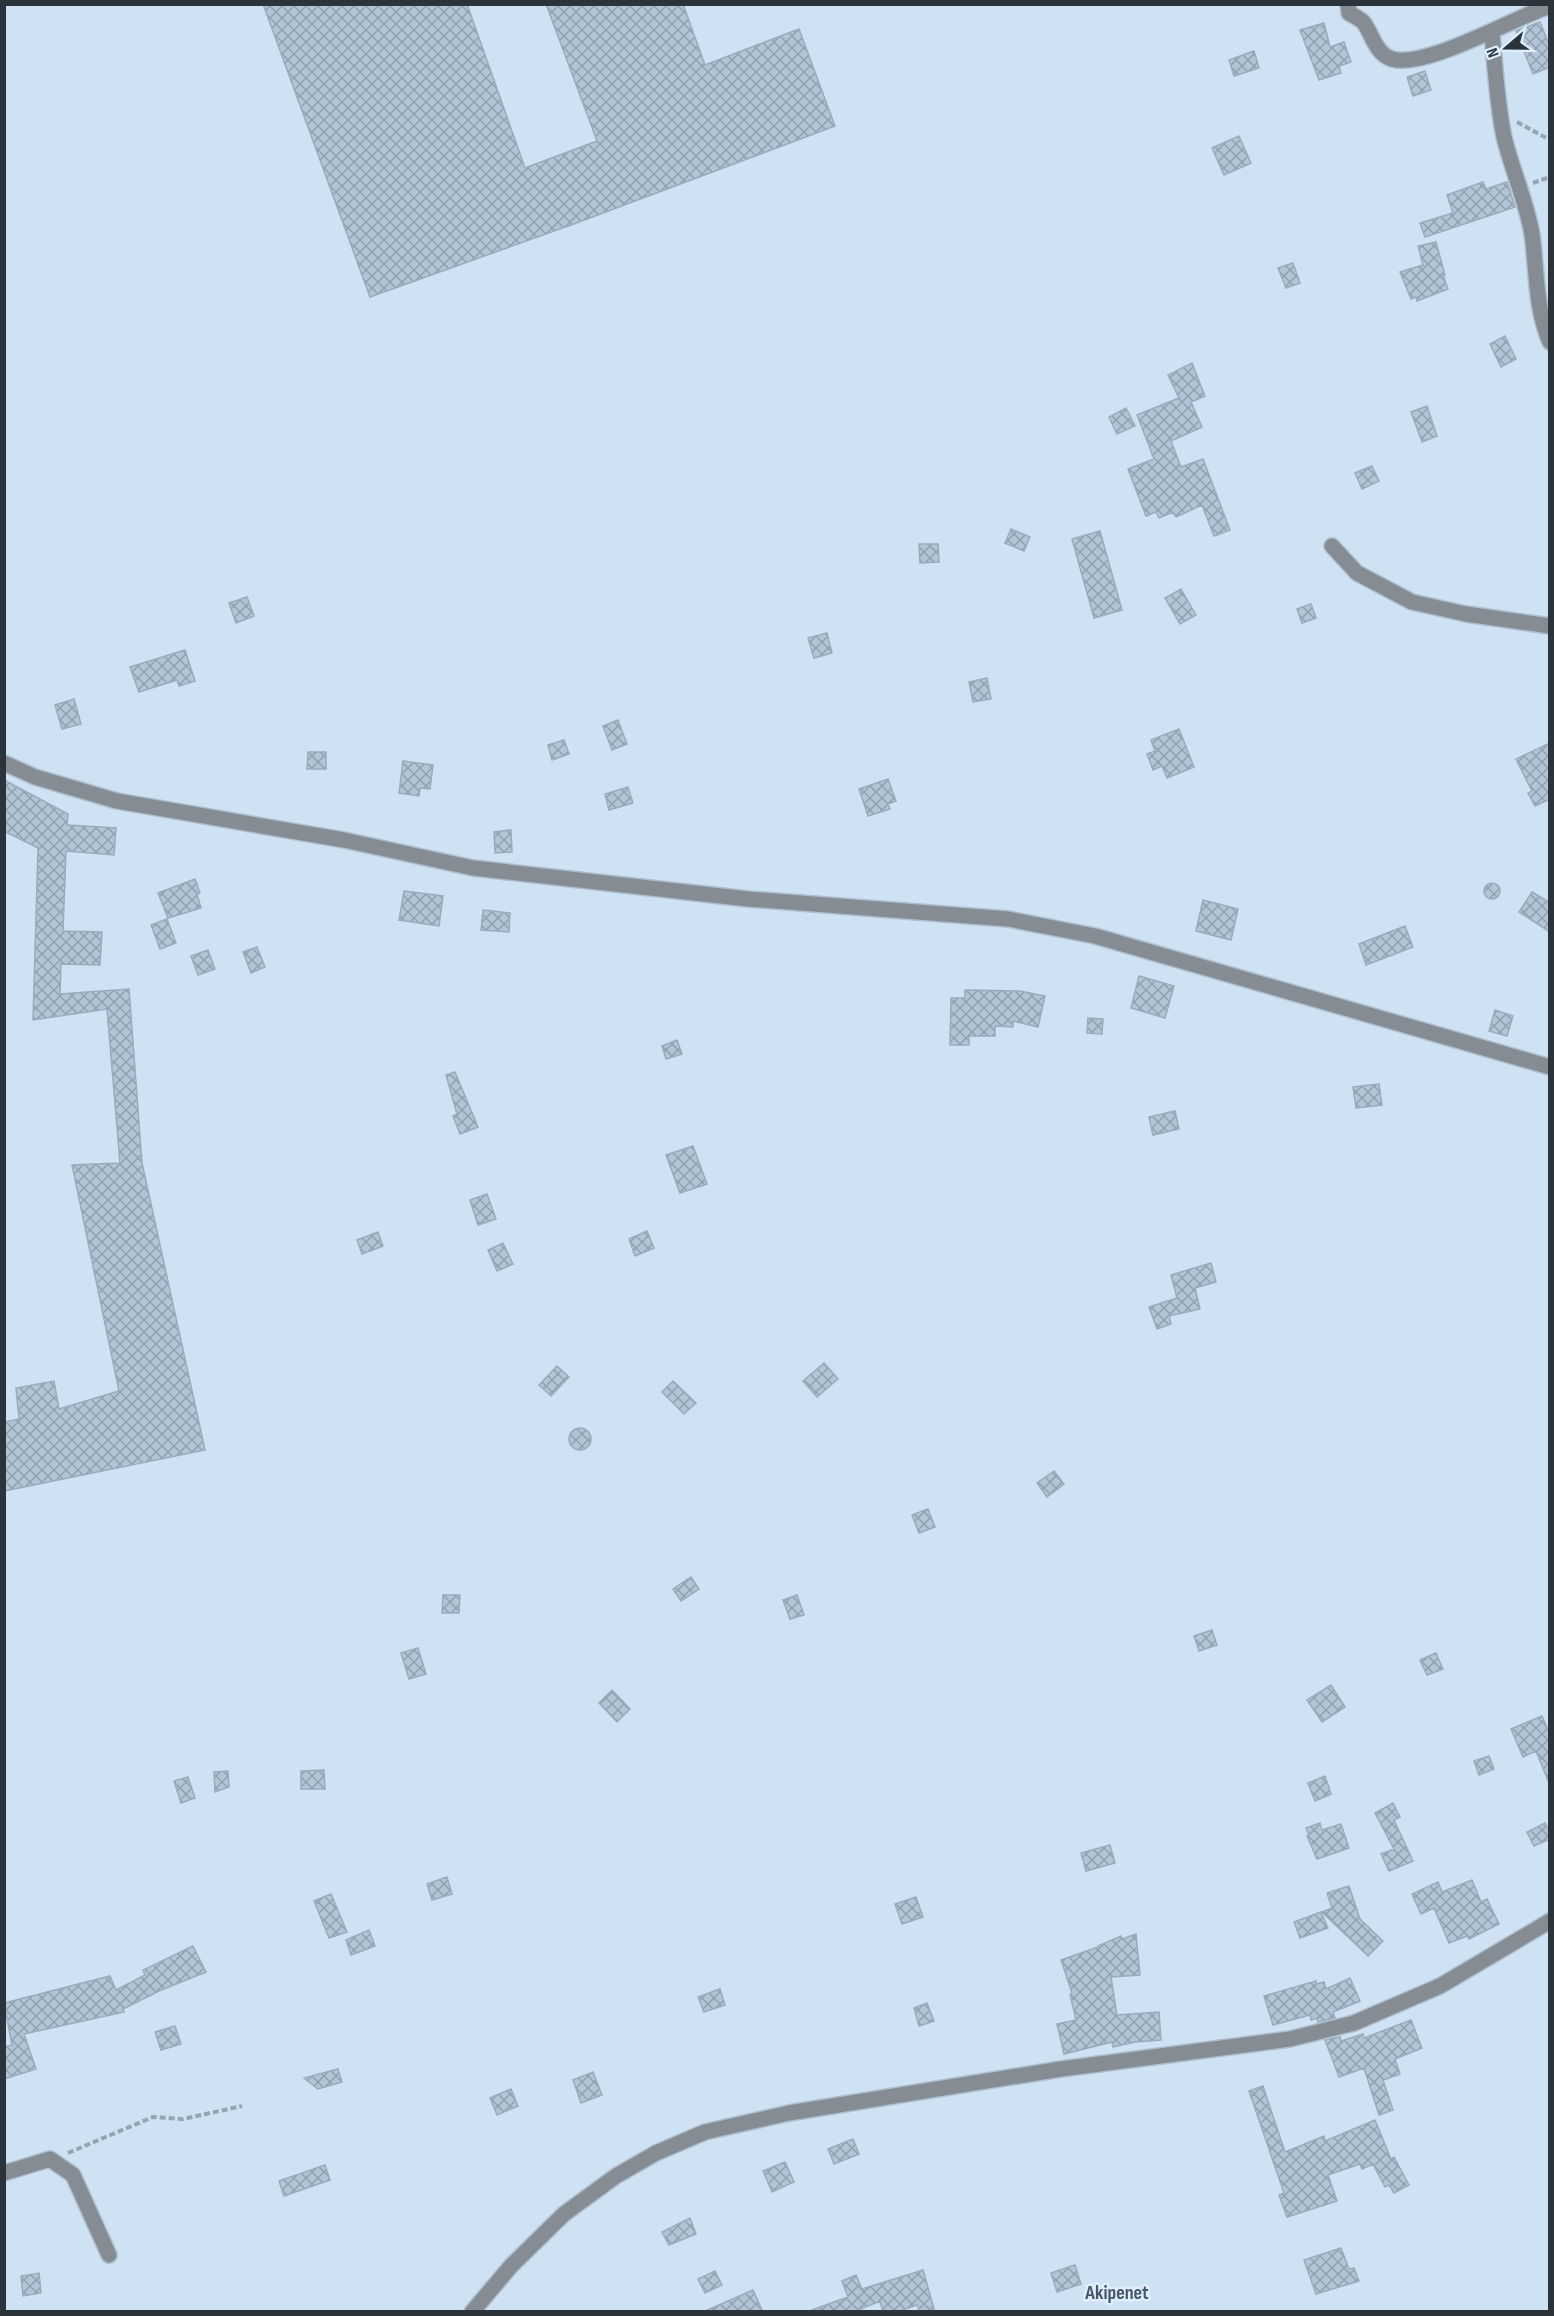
<svg xmlns="http://www.w3.org/2000/svg" width="1554" height="2316" font-family="'Sofia Sans Condensed',sans-serif">
	<defs>
		<pattern id="building-cross-hatch" width="8" height="8" patternUnits="userSpaceOnUse" patternTransform="scale(1.5)"><rect width="8" height="8" fill="#b2c4d6"/><path d="M0 0l8 8M0 8l8-8" fill="none" stroke="#91a0af"/></pattern>
	</defs>
	<rect width="100%" height="100%" fill="#cfe2f4"/>
	<path fill="url(#building-cross-hatch)" stroke="#99abbd" stroke-width="1.5" d="M 263,4 L 467,4 L 525,168 L 597,141 L 546,4 L 683,4 L 705,65 L 799,29 L 835,126 L 571,225 L 370,297 Z
		M 1540,22 L 1550,47 L 1550,67 L 1533,74 L 1516,31 Z
		M 1324,23 L 1330,47 L 1344,42 L 1351,62 L 1339,66 L 1341,73 L 1319,80 L 1300,30 Z
		M 1254,51 L 1259,68 L 1234,76 L 1229,60 Z
		M 1425,71 L 1431,90 L 1413,96 L 1407,77 Z
		M 1239,136 L 1251,163 L 1224,175 L 1212,148 Z
		M 1483,182 L 1486,189 L 1507,182 L 1515,207 L 1425,237 L 1420,223 L 1453,213 L 1447,195 Z
		M 1436,242 L 1445,275 L 1443,275 L 1448,289 L 1417,301 L 1416,297 L 1411,299 L 1400,272 L 1423,265 L 1418,246 Z
		M 1293,263 L 1300,283 L 1286,288 L 1278,268 Z
		M 1505,336 L 1516,359 L 1501,367 L 1490,344 Z
		M 1192,363 L 1205,396 L 1191,402 L 1202,427 L 1171,441 L 1181,467 L 1203,459 L 1230,530 L 1214,536 L 1202,505 L 1176,517 L 1173,512 L 1159,518 L 1156,512 L 1146,516 L 1128,469 L 1154,459 L 1137,415 L 1179,398 L 1168,375 Z
		M 1427,406 L 1437,436 L 1422,442 L 1411,412 Z
		M 1126,408 L 1135,426 L 1117,434 L 1109,417 Z
		M 1372,466 L 1379,481 L 1362,489 L 1355,473 Z
		M 1011,529 L 1030,537 L 1024,551 L 1005,543 Z
		M 1100,531 L 1122,610 L 1094,618 L 1072,539 Z
		M 919,544 L 938,544 L 939,562 L 920,563 Z
		M 1181,589 L 1196,615 L 1180,624 L 1165,598 Z
		M 247,597 L 254,616 L 236,623 L 229,603 Z
		M 1311,604 L 1316,618 L 1302,623 L 1297,609 Z
		M 827,633 L 832,653 L 814,658 L 808,638 Z
		M 185,650 L 195,681 L 179,686 L 177,680 L 139,692 L 130,667 Z
		M 987,678 L 991,699 L 973,702 L 969,682 Z
		M 74,699 L 81,724 L 62,729 L 55,705 Z
		M 618,720 L 627,744 L 612,750 L 603,726 Z
		M 1179,729 L 1194,767 L 1167,778 L 1162,766 L 1153,770 L 1147,754 L 1155,751 L 1151,740 Z
		M 564,740 L 569,754 L 552,760 L 548,745 Z
		M 1550,743 L 1550,799 L 1535,806 L 1528,793 L 1532,791 L 1516,759 Z
		M 308,752 L 326,752 L 326,769 L 307,769 Z
		M 403,761 L 433,765 L 430,789 L 420,788 L 419,796 L 399,793 Z
		M 888,779 L 896,801 L 888,804 L 890,809 L 868,816 L 859,789 Z
		M 4,780 L 68,814 L 67,825 L 116,828 L 114,855 L 66,851 L 63,931 L 102,932 L 100,965 L 61,964 L 60,994 L 129,989 L 142,1163 L 205,1450 L 4,1491 L 4,1422 L 19,1419 L 16,1388 L 54,1381 L 59,1409 L 119,1391 L 72,1165 L 120,1163 L 107,1009 L 33,1020 L 38,848 L 4,831 Z
		M 628,787 L 633,803 L 609,810 L 605,794 Z
		M 511,830 L 512,852 L 495,853 L 494,832 Z
		M 195,879 L 200,893 L 197,894 L 201,908 L 168,918 L 158,893 Z
		M1484 891a8 8 0 1 1 16 0a8 8 0 1 1-16 0Z
		M 404,891 L 443,896 L 439,926 L 399,920 Z
		M 1532,892 L 1550,903 L 1550,932 L 1519,912 Z
		M 1203,900 L 1238,909 L 1231,940 L 1196,931 Z
		M 483,910 L 510,913 L 509,932 L 481,930 Z
		M 167,919 L 176,943 L 160,949 L 151,925 Z
		M 1405,926 L 1413,947 L 1366,965 L 1359,944 Z
		M 257,947 L 265,967 L 251,973 L 243,952 Z
		M 208,950 L 215,969 L 198,975 L 191,956 Z
		M 1139,976 L 1174,986 L 1165,1018 L 1131,1008 Z
		M 965,990 L 1020,991 L 1045,996 L 1038,1027 L 1013,1021 L 1013,1027 L 995,1026 L 995,1036 L 969,1036 L 969,1045 L 950,1045 L 951,998 L 965,998 Z
		M 1495,1010 L 1513,1016 L 1507,1036 L 1489,1031 Z
		M 1088,1018 L 1103,1019 L 1102,1034 L 1087,1033 Z
		M 677,1040 L 682,1054 L 666,1059 L 662,1046 Z
		M 455,1072 L 478,1127 L 460,1134 L 453,1116 L 457,1114 L 446,1075 Z
		M 1379,1084 L 1382,1105 L 1356,1108 L 1353,1087 Z
		M 1175,1111 L 1179,1129 L 1153,1135 L 1149,1117 Z
		M 693,1146 L 707,1184 L 680,1193 L 666,1155 Z
		M 487,1194 L 496,1219 L 478,1225 L 470,1200 Z
		M 647,1231 L 654,1248 L 635,1256 L 629,1239 Z
		M 378,1232 L 383,1246 L 362,1254 L 357,1240 Z
		M 503,1243 L 513,1264 L 497,1271 L 488,1250 Z
		M 1211,1263 L 1216,1282 L 1195,1288 L 1200,1309 L 1169,1316 L 1171,1324 L 1157,1329 L 1149,1307 L 1177,1298 L 1171,1275 Z
		M 824,1363 L 838,1379 L 817,1397 L 803,1381 Z
		M 557,1366 L 569,1377 L 551,1396 L 539,1385 Z
		M 673,1381 L 696,1403 L 684,1414 L 662,1392 Z
		M569 1439a11 11 0 1 1 22 0a11 11 0 1 1-22 0Z
		M 1054,1471 L 1064,1484 L 1047,1497 L 1037,1483 Z
		M 928,1509 L 935,1527 L 919,1533 L 912,1515 Z
		M 691,1577 L 699,1589 L 681,1601 L 673,1589 Z
		M 443,1595 L 460,1595 L 459,1613 L 442,1613 Z
		M 797,1595 L 804,1615 L 790,1619 L 783,1600 Z
		M 1212,1630 L 1217,1645 L 1199,1651 L 1194,1636 Z
		M 418,1648 L 426,1674 L 409,1679 L 401,1653 Z
		M 1436,1653 L 1443,1669 L 1427,1675 L 1420,1660 Z
		M 1331,1685 L 1345,1707 L 1322,1722 L 1307,1700 Z
		M 612,1690 L 630,1709 L 617,1722 L 599,1703 Z
		M 1542,1716 L 1550,1735 L 1549,1783 L 1536,1751 L 1523,1757 L 1511,1729 Z
		M 1489,1756 L 1494,1769 L 1479,1775 L 1474,1761 Z
		M 324,1770 L 325,1789 L 301,1789 L 301,1771 Z
		M 228,1771 L 229,1787 L 215,1792 L 214,1772 Z
		M 1325,1776 L 1331,1794 L 1315,1801 L 1308,1783 Z
		M 188,1777 L 195,1798 L 181,1803 L 174,1781 Z
		M 1393,1803 L 1400,1817 L 1394,1820 L 1413,1861 L 1389,1871 L 1381,1854 L 1394,1849 L 1375,1813 Z
		M 1320,1823 L 1322,1830 L 1341,1824 L 1349,1848 L 1317,1859 L 1307,1836 L 1309,1836 L 1306,1828 Z
		M 1545,1823 L 1550,1832 L 1550,1839 L 1534,1846 L 1527,1832 Z
		M 1110,1845 L 1115,1863 L 1086,1871 L 1081,1853 Z
		M 447,1877 L 452,1894 L 432,1900 L 427,1884 Z
		M 1472,1880 L 1481,1902 L 1487,1899 L 1499,1924 L 1469,1939 L 1467,1936 L 1449,1943 L 1434,1908 L 1421,1914 L 1412,1894 L 1438,1882 L 1442,1892 Z
		M 1349,1886 L 1360,1919 L 1383,1941 L 1368,1956 L 1322,1912 L 1332,1908 L 1327,1893 Z
		M 331,1894 L 347,1932 L 329,1938 L 314,1901 Z
		M 916,1897 L 923,1917 L 902,1924 L 895,1904 Z
		M 1321,1912 L 1328,1928 L 1300,1938 L 1294,1922 Z
		M 369,1930 L 375,1946 L 351,1955 L 346,1940 Z
		M 1136,1934 L 1140,1975 L 1111,1977 L 1117,2015 L 1159,2012 L 1161,2040 L 1135,2042 L 1113,2047 L 1112,2042 L 1064,2054 L 1057,2024 L 1076,2020 L 1070,1994 L 1072,1993 L 1061,1960 L 1098,1947 L 1098,1946 L 1121,1936 L 1122,1939 Z
		M 193,1946 L 206,1972 L 159,1991 L 123,2009 L 124,2012 L 24,2034 L 36,2069 L 4,2079 L 4,2047 L 12,2045 L 4,2003 L 110,1976 L 116,1990 L 145,1975 L 143,1970 Z
		M 1350,1978 L 1360,2001 L 1333,2012 L 1335,2018 L 1318,2022 L 1317,2018 L 1311,2020 L 1310,2015 L 1273,2025 L 1264,1996 L 1316,1981 L 1316,1984 L 1324,1982 L 1326,1989 Z
		M 720,1989 L 725,2005 L 704,2012 L 698,1997 Z
		M 927,2003 L 934,2021 L 919,2026 L 914,2008 Z
		M 1411,2020 L 1422,2048 L 1395,2059 L 1400,2074 L 1383,2080 L 1393,2110 L 1379,2115 L 1364,2068 L 1339,2077 L 1325,2040 L 1340,2037 L 1341,2041 L 1363,2034 L 1364,2038 Z
		M 175,2026 L 181,2044 L 161,2050 L 155,2032 Z
		M 338,2069 L 342,2082 L 318,2089 L 304,2078 Z
		M 593,2072 L 602,2095 L 581,2103 L 573,2080 Z
		M 1263,2086 L 1285,2152 L 1324,2136 L 1325,2141 L 1375,2120 L 1391,2159 L 1394,2157 L 1409,2185 L 1394,2193 L 1389,2185 L 1385,2187 L 1373,2164 L 1362,2169 L 1360,2164 L 1328,2175 L 1337,2201 L 1287,2217 L 1279,2195 L 1284,2193 L 1249,2091 Z
		M 511,2089 L 518,2106 L 497,2115 L 490,2098 Z
		M 853,2139 L 859,2154 L 834,2164 L 828,2149 Z
		M 785,2162 L 794,2182 L 772,2192 L 763,2171 Z
		M 325,2165 L 330,2180 L 284,2196 L 279,2181 Z
		M 690,2218 L 696,2234 L 669,2245 L 662,2232 Z
		M 1341,2248 L 1349,2269 L 1354,2268 L 1359,2281 L 1316,2294 L 1304,2260 Z
		M 1075,2265 L 1081,2284 L 1057,2292 L 1051,2273 Z
		M 923,2270 L 935,2312 L 920,2312 L 917,2305 L 897,2312 L 883,2312 L 880,2301 L 853,2312 L 813,2312 L 812,2310 L 848,2297 L 842,2281 L 856,2275 L 862,2289 Z
		M 715,2271 L 722,2285 L 705,2293 L 698,2279 Z
		M 39,2273 L 41,2293 L 23,2296 L 21,2276 Z
		M 753,2290 L 763,2312 L 703,2312 Z"/>
	<g fill="none" stroke-linecap="round" stroke-linejoin="round">
		<g stroke="#aebfcf" stroke-width="18">
			<path id="minor" d="M 1348,4 L 1349,13 C 1354,16 1361,19 1364,23 C 1373,36 1376,54 1392,59 C 1426,69 1515,17 1550,6
				M 1492,33 C 1495,67 1497,103 1504,137 C 1512,170 1526,200 1532,234 C 1537,270 1535,308 1550,342
				M 1332,546 L 1357,573 L 1412,602 L 1466,614 L 1550,626
				M 4,763 L 35,777 L 117,801 L 344,840 L 473,868 L 748,899 L 1008,919 L 1095,936 L 1550,1067
				M 4,2173 L 50,2159 L 73,2175 L 109,2255
				M 472,2312 L 511,2266 L 564,2214 L 616,2176 L 656,2153 L 705,2132 L 789,2113 L 1061,2069 L 1290,2039 L 1354,2023 L 1440,1986 L 1550,1921"/>
		</g>
		<path stroke="#96a5b3" stroke-width="4" stroke-dasharray="6 3" stroke-linecap="butt" d="M 1517,122 L 1550,140
			M 1533,183 L 1550,177
			M 68,2153 L 153,2117 L 183,2119 L 242,2106"/>
		<use href="#minor" stroke="#858c94" stroke-width="15"/>
	</g>
	<g text-anchor="middle" stroke-width="5" stroke-linejoin="round" paint-order="stroke">
		<g font-size="20" font-weight="bold" fill="#485867" stroke="#dfeefd">
			<text x="1117" y="2299">Akipenet</text>
		</g>
	</g>
	<rect width="1554" height="2316" fill="none" stroke="#2c343b" stroke-width="12"/>
	<g transform="translate(1506 48) rotate(250)" stroke="#dfeefd" stroke-width="4.5" paint-order="stroke">
	<path d="M0-4.5L10 22L0 15L-10 22Z" fill="#2c343b"/>
	<text y="-9" font-size="16" font-weight="bold" text-anchor="middle" fill="#2c343b">N</text>
	</g>
</svg>
